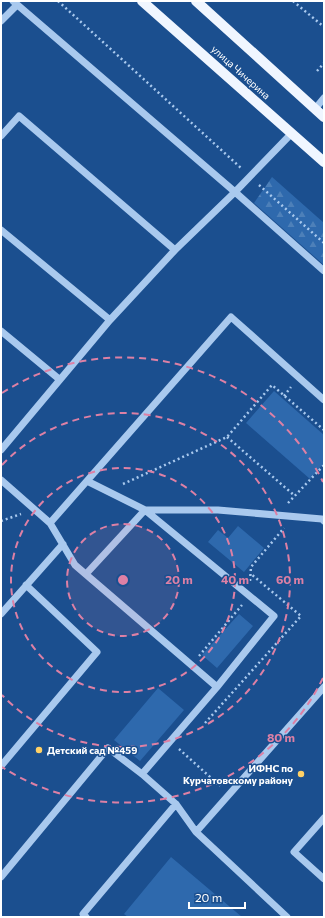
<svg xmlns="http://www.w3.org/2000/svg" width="325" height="918" font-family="Commissioner,sans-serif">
	<defs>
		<pattern id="forest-firs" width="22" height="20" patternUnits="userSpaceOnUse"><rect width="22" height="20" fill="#2e69ad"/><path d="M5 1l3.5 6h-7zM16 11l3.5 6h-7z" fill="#4d80b9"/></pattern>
	</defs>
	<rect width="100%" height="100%" fill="#1b4f8f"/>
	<path fill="url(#forest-firs)" d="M 272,177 L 324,223 L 324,265 L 254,203 Z"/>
	<path fill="#2e69ad" d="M 274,391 L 324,435 L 324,463 L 310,479 L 246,423 Z
		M 238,526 L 264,548 L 244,572 L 208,542 L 218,530 L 228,538 Z
		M 239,614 L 253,626 L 217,668 L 202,655 Z
		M 158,688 L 184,710 L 140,761 L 114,740 Z
		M 171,857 L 242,917 L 128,917 L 124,914 Z"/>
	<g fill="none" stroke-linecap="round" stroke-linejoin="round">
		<path stroke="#a9c9ee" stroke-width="2.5" stroke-dasharray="2 3" stroke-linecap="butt" d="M 58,1 L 241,168
			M 293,1 L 324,27
			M 317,71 L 324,63
			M 259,185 L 324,243
			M 284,396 L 291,387
			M 227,437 L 295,496
			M 123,484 L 227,437 L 272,385 L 324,430
			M 288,503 L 324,465
			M 1,521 L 21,514
			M 250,581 L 251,567 L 284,528
			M 199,656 L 242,605
			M 205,723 L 301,616 L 251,574
			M 179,749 L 220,786"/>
		<path stroke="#a9c9ee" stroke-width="7" d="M 13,1 L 235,192 L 324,271
			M 1,21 L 17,5
			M 315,109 L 324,98
			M 1,136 L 19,116 L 175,250
			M 1,230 L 110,320
			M 1,331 L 59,379
			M 1,450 L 110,320 L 175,250 L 235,192 L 292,133
			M 1,480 L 50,523 L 75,565 L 217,687 L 142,774
			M 87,481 L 145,510 L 274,616 L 217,687
			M 50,523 L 231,317 L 324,400
			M 86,574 L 145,510 L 218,510 L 322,519 L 324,521
			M 1,614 L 63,544
			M 1,766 L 97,652 L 26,585
			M 324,818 L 294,852 L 324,879
			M 196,832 L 324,687
			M 1,877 L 108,748 L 142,774 L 176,804 L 196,832 L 287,917
			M 86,917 L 83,914 L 176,804"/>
		<path stroke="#f0f6ff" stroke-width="10" d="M 142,1 L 324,162
			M 196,1 L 324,117"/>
	</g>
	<circle cx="123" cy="580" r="56" fill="#dd80a5" fill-opacity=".12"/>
	<g fill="none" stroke="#dd80a5" stroke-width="2" stroke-dasharray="7 5">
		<circle cx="123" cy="580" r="56"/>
		<circle cx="123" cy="580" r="112"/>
		<path d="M2 465A167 167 0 1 1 2 695"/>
		<path d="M323 678A223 223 0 0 1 2 767M2 393A223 223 0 0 1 323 482"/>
	</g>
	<g fill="#ffd166" stroke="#1b4f8f" stroke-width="1.5">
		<circle cx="39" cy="750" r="4"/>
		<circle cx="301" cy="774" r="4"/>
	</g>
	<g text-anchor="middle" stroke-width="3" stroke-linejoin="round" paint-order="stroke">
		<g font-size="10" fill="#fff" stroke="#1b4f8f">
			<text transform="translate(241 72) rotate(42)" y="4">улица Чичерина</text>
		</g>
		<g font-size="10" font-weight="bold" fill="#fff" stroke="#1b4f8f" text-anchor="start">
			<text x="47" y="754">Детский сад №459</text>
			<text x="293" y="772" text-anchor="end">ИФНС по<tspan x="293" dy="12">Курчатовскому району</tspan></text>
		</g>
	</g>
	<circle cx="123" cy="580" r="6" fill="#dd80a5" stroke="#1b4f8f" stroke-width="2"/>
	<g font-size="12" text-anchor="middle" font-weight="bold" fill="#dd80a5" stroke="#1b4f8f" stroke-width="3" stroke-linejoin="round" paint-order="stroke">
		<text x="179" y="584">20 m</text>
		<text x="235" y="584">40 m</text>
		<text x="290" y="584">60 m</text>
		<text x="281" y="742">80 m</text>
	</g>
	<rect width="325" height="918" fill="none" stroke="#ffffff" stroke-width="4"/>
	<path d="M189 902v6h56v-6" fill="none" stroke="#ffffff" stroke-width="2"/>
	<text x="195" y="902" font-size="12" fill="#ffffff" stroke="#1b4f8f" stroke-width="3" paint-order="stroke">20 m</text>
</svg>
